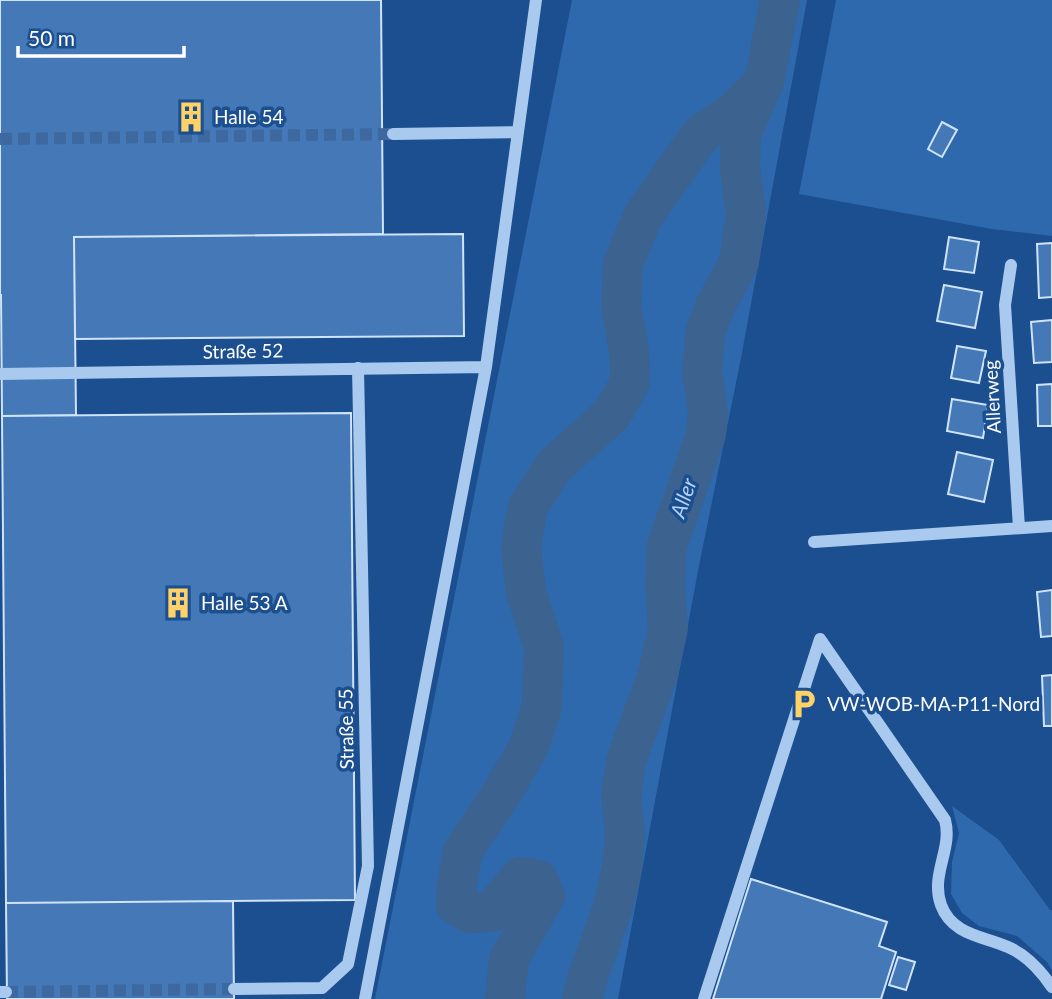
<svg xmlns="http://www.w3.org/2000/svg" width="1052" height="999" font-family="Lato,sans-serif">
	<rect width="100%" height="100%" fill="#1b4f8f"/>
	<path fill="#2e69ad" d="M 572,0 L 807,0 L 741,358 L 698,571 L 618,999 L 375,999 Z
		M 836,0 L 1052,0 L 1052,236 L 992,229 L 799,194 Z
		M 952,806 L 999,840 L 1050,910 L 1052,910 L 1052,970 L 1047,962 L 1017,936 L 979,926 L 962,913 L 951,894 L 952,862 L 959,833 Z"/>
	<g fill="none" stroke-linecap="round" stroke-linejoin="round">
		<path stroke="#3c6290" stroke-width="40" d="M 505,999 L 509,959 L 545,896 L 538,880 L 521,877 L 491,912 L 469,913 L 456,905 L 457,883 L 463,851 L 505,788 L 529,746 L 542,706 L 544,647 L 526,592 L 521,546 L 528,507 L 554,466 L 612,414 L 630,382 L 629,351 L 621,306 L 623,263 L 643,216 L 701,134 L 735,111 L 764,82
			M 582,999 L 588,976 L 613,907 L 622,868 L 625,831 L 621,796 L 626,761 L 658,674 L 668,628 L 665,588 L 666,549 L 706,434 L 708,412 L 702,373 L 705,333 L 716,304 L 739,262 L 746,213 L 740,168 L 741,134 L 764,82 L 780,0"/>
	</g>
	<path fill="#4478b7" stroke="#cfe3fa" stroke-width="2" d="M 0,0 L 381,0 L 383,234 L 74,237 L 76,415 L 2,416 L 1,295 L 0,295 Z
		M 942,122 L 957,130 L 942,157 L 928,149 Z
		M 463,234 L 464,336 L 75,339 L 74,237 Z
		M 949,237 L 979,242 L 974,273 L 944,269 Z
		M 1052,243 L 1052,297 L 1039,298 L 1037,244 Z
		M 944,285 L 982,292 L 975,328 L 937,321 Z
		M 1052,320 L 1052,362 L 1034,363 L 1031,322 Z
		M 957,346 L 986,351 L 979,383 L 951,378 Z
		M 1052,384 L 1052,426 L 1038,426 L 1037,385 Z
		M 952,399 L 988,405 L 983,438 L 947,431 Z
		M 351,413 L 355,900 L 6,903 L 2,416 Z
		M 957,452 L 993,460 L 984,502 L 948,494 Z
		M 1052,590 L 1052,636 L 1041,637 L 1037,592 Z
		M 1052,675 L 1052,726 L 1044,726 L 1042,676 Z
		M 751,879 L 887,922 L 879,946 L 896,952 L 881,999 L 713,999 Z
		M 233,901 L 234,999 L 7,999 L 6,903 Z
		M 898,957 L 915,962 L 906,990 L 889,985 Z"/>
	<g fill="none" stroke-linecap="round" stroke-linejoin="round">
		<path stroke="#3d69a0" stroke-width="12" stroke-dasharray="12 6" stroke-linecap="butt" d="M 0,139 L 393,134
			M 6,992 L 234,989"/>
		<path stroke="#a9c9ee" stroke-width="12" d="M 393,134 L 518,132
			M 1011,265 L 1005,305 L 1019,528
			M 0,374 L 486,367
			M 814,542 L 1052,526
			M 820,639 L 945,820 C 953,849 930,874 941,905 C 952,935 983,936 1008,947 C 1027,955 1041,971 1052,987
			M 234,989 L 322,988 L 348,964 L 368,866 L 358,368
			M 0,992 L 6,992
			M 365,999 L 486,367 L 536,0
			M 704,999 L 820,639"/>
	</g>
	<defs>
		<g id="building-bare" transform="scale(2.415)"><path d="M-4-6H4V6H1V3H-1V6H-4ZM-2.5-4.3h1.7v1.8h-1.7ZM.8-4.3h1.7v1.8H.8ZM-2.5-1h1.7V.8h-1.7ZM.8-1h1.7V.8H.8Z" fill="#ffd166" stroke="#1b4f8f" stroke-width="2.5" paint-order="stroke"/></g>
		<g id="parking-bare" transform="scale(2.415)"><path d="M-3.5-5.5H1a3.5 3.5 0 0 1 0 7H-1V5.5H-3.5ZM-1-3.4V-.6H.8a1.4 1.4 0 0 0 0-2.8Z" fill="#ffd166" stroke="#1b4f8f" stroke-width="2.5" paint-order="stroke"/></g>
	</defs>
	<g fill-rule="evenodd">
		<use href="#building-bare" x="191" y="117"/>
		<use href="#building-bare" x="178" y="603"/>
		<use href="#parking-bare" x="804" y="704"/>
	</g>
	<g text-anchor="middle" stroke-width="7" stroke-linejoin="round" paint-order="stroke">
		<g font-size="19" fill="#fff" stroke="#1b4f8f" text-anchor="start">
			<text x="214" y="124">Halle 54</text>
			<text x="201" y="610">Halle 53 A</text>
			<text x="827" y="711">VW-WOB-MA-P11-Nord</text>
		</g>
		<g font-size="19" fill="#fff" stroke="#1b4f8f">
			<text transform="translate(243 351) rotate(-1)" y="7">Straße 52</text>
			<text transform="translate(992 397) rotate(-93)" y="7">Allerweg</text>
			<text transform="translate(346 729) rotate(-91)" y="7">Straße 55</text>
		</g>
		<g font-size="21" font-style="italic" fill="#b5d3f5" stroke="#1b4f8f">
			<text transform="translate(684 498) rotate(-71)" y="7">Aller</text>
		</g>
	</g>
	<path d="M18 46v10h166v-10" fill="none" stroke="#ffffff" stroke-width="3.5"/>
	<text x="28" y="46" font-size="21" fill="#ffffff" stroke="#1b4f8f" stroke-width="5" paint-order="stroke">50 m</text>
</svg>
